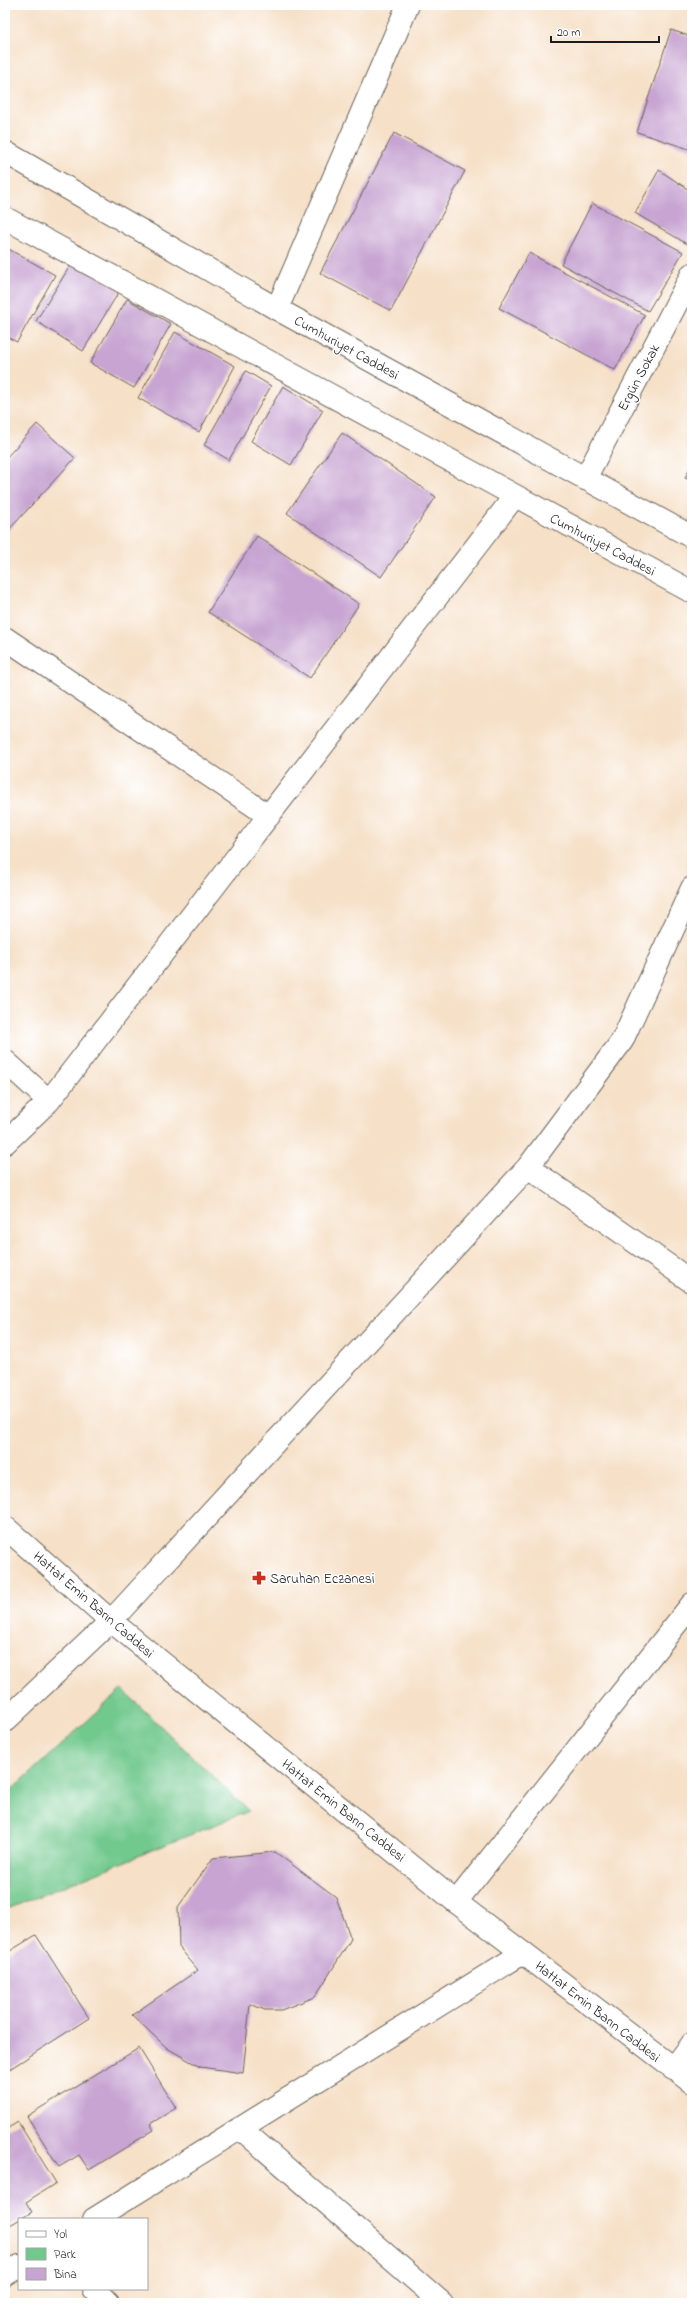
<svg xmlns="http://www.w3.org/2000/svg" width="697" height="2308" font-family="'Indie Flower',sans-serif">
	<rect width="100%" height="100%" fill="#fff"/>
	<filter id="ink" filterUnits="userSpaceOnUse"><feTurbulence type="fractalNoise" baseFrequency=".025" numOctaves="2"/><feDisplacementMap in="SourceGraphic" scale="8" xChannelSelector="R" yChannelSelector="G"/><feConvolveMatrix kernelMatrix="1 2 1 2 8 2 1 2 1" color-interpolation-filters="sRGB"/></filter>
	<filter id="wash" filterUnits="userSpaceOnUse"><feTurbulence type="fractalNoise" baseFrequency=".012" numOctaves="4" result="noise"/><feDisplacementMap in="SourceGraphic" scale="16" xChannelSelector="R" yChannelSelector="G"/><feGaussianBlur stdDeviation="0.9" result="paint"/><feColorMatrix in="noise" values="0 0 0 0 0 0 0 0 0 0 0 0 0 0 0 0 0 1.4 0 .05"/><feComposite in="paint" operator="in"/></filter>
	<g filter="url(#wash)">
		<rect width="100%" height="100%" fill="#f6e0c7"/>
		<path fill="#72c98e" stroke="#477255" d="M 122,1689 L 249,1811 L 5,1910 L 5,1796 Z"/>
		<g id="blocks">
			<path fill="#c7a4d2" d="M 671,30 L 692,37 L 692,150 L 637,132 Z
				M 394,133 L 465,171 L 391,311 L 320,273 Z
				M 659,170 L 692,192 L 692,235 L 687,244 L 635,213 Z
				M 592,203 L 683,252 L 648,311 L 561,264 Z
				M 5,247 L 55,275 L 17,342 L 5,336 Z
				M 529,253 L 645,315 L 615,370 L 499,308 Z
				M 73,261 L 120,290 L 83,351 L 36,321 Z
				M 127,299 L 171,324 L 134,388 L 90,363 Z
				M 175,332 L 235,366 L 199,432 L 138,398 Z
				M 246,371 L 271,386 L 229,460 L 204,445 Z
				M 283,386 L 323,410 L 291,465 L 251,441 Z
				M 37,424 L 75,458 L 5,534 L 5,459 Z
				M 342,433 L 436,497 L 381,577 L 287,513 Z
				M 692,463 L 692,481 L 685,478 Z
				M 257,536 L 359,604 L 310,678 L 208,612 Z
				M 275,1852 L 336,1897 L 351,1939 L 315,1997 L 281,2010 L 265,2010 L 250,2004 L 243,2073 L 200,2067 L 167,2048 L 132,2015 L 198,1970 L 179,1947 L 178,1907 L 213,1858 Z
				M 36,1935 L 89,2018 L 5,2072 L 5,1954 Z
				M 139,2048 L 176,2108 L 150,2124 L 154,2130 L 89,2170 L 79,2155 L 59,2167 L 27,2116 Z
				M 18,2122 L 56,2183 L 26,2202 L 32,2212 L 5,2228 L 5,2130 Z"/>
		</g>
	</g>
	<g filter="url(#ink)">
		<use href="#blocks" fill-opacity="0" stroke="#686158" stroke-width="1"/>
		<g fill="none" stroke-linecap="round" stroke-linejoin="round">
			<g stroke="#686158" stroke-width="24">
				<path id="minor" d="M 277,309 L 408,5
					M 585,479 L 692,274
					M 5,638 L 269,816
					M 5,1061 L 49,1101
					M 5,1143 L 49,1101 L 514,497
					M 528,1167 L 692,1282
					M 5,1721 L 111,1621 L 528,1167 L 622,1041 L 692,888
					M 456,1902 L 692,1604
					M 673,2069 L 692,2044
					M 240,2128 L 442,2303
					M 94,2219 L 523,1953
					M 5,2275 L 19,2266
					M 94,2289 L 108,2303"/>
			</g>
			<g stroke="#686158" stroke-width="24">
				<path id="major" d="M 5,152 L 277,309 L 692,537
					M 5,218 L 692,592
					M 5,1527 L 111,1621 L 456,1902 L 692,2082"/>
			</g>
			<use href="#minor" stroke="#fff" stroke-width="22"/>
			<use href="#major" stroke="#fff" stroke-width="22"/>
		</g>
	</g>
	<defs>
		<g id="pharmacy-bare" transform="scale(1.08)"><path d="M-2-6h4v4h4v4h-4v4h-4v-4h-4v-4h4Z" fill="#c8321e" stroke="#fff" stroke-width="2.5" paint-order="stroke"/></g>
	</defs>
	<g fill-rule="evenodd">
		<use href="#pharmacy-bare" x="259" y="1578"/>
	</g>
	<g text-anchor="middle" stroke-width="3" stroke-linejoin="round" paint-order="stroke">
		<g font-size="14" fill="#1c1c1c" stroke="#fff">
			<text transform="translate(347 347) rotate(29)" y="5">Cumhuriyet Caddesi</text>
			<text transform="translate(638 377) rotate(-62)" y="5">Ergün Sokak</text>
			<text transform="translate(603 544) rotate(28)" y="5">Cumhuriyet Caddesi</text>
			<text transform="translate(94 1604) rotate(41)" y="5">Hattat Emin Barın Caddesi</text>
			<text transform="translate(344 1810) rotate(39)" y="5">Hattat Emin Barın Caddesi</text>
			<text transform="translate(598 2011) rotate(38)" y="5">Hattat Emin Barın Caddesi</text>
		</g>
		<g font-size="14" fill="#1c1c1c" stroke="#fff" text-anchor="start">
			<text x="270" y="1583">Saruhan Eczanesi</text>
		</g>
	</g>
	<rect width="697" height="2308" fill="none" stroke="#fff" stroke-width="20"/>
	<rect x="18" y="2218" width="130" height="72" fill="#ffffff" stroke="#a4a4a4"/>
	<rect x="26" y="2231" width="20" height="6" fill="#ffffff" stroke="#a4a4a4"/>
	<text x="54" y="2238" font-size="12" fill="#1c1c1c">Yol</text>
	<rect x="26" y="2248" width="20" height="12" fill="#72c98e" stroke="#a4a4a4"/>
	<text x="54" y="2258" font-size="12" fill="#1c1c1c">Park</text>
	<rect x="26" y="2268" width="20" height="12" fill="#c7a4d2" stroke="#a4a4a4"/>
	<text x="54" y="2278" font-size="12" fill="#1c1c1c">Bina</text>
	<path d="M551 36v6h108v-6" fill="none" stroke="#1c1c1c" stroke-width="2"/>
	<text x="557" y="36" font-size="12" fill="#1c1c1c" stroke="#ffffff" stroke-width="3" paint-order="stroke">20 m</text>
</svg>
